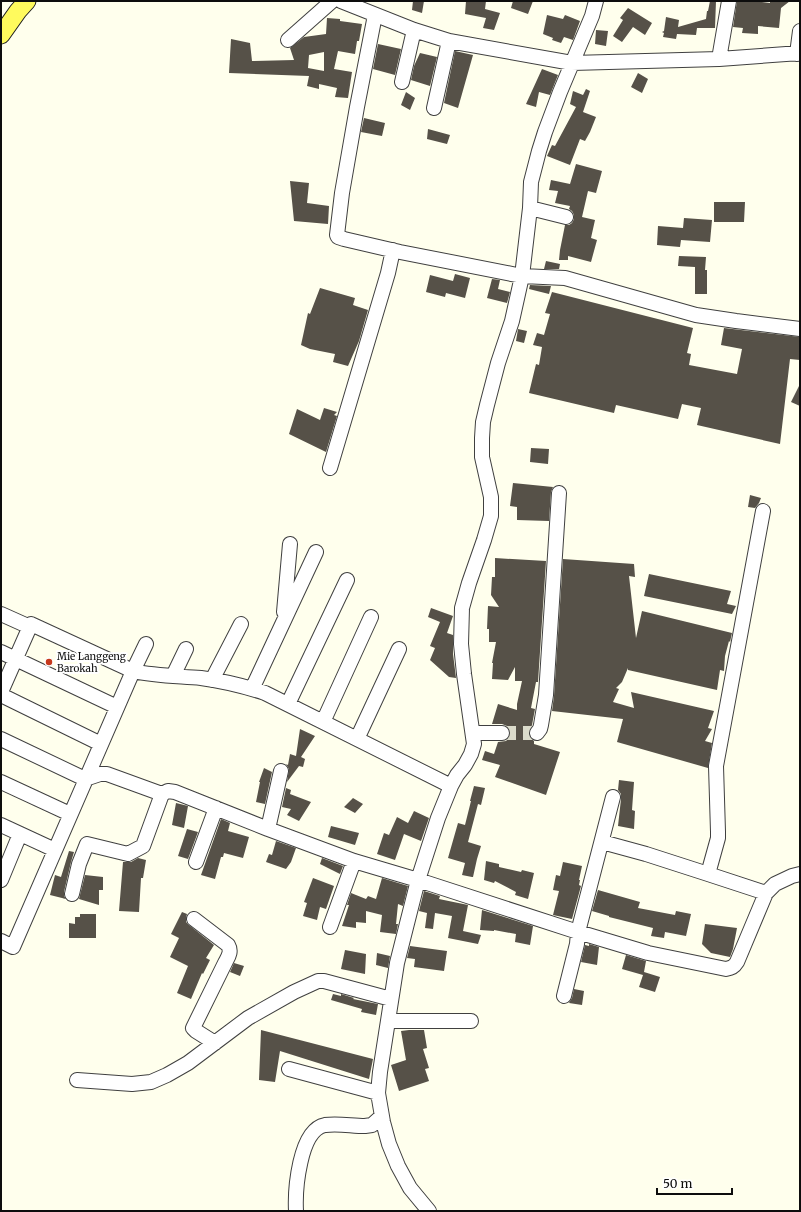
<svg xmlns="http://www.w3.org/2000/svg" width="801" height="1212" font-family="Merriweather,serif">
	<rect width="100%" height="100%" fill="#ffffed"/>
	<path fill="#565148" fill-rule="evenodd" d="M 413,1 L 424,1 L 422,13 L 412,10 Z
		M 466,1 L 486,1 L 485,9 L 500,13 L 494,30 L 483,28 L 486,18 L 465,14 Z
		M 513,1 L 533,1 L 528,14 L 511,8 Z
		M 710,1 L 716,1 L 715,28 L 697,28 L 696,35 L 677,34 L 676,39 L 663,37 L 664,33 L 662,32 L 664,31 L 666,17 L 679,20 L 678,27 L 706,19 L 707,11 L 708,11 Z
		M 737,1 L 753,1 L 770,3 L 770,1 L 790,1 L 781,8 L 779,28 L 758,26 L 758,34 L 742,33 L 743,28 L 733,27 Z
		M 628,8 L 652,23 L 645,35 L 633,27 L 622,42 L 613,36 L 623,20 L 620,18 Z
		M 547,15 L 563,19 L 565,15 L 580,21 L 573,40 L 564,37 L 561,43 L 552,40 L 553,38 L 543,34 Z
		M 327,18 L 340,19 L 340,21 L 362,24 L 359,41 L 357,41 L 355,54 L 338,51 L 334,69 L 352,72 L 348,98 L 335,97 L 337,88 L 319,84 L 319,89 L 307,86 L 309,76 L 229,73 L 231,39 L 250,43 L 252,61 L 294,60 L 290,48 L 304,37 L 326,34 ZM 324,52 L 324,71 L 308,68 L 309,55 Z
		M 596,30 L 608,31 L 606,46 L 595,44 Z
		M 378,44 L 401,49 L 395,75 L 373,69 Z
		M 455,51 L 473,55 L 458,108 L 444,103 Z
		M 420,53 L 437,57 L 430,86 L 411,80 L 414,66 Z
		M 542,69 L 558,75 L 550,95 L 539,92 L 536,107 L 526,104 Z
		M 638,73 L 648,79 L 642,93 L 631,87 Z
		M 586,89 L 590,91 L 583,112 L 596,117 L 590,132 L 585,141 L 580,139 L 570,165 L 547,156 L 552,145 L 555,146 L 576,107 L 570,104 L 573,91 L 583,95 Z
		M 406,92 L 415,98 L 410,110 L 401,105 Z
		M 364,118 L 385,123 L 382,136 L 361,132 Z
		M 428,129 L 450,135 L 447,144 L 427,139 Z
		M 576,164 L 602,171 L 596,193 L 588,191 L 582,217 L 595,220 L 591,238 L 597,240 L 591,262 L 568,256 L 568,260 L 559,260 L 560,250 L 565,225 L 569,225 L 572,223 L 574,219 L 574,215 L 572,211 L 569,209 L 570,206 L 555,203 L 558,191 L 549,190 L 551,180 L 570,184 Z
		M 290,181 L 309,183 L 307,203 L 329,206 L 328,224 L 294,221 Z
		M 714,202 L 745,202 L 744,222 L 714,222 Z
		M 684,218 L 712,220 L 710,242 L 681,240 L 680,247 L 657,245 L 658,226 L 683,228 Z
		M 679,256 L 706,257 L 705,270 L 707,270 L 707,294 L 695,294 L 695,267 L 678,266 Z
		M 546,261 L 560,264 L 559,269 L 544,269 Z
		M 455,274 L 470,278 L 465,298 L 446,293 L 445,297 L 426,292 L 430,275 L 453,281 Z
		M 492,279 L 500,280 L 498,289 L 510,292 L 507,303 L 487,298 Z
		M 530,285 L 551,286 L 549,294 L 529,289 Z
		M 320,288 L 355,298 L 353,305 L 368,310 L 359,341 L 348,366 L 333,362 L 335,354 L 310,349 L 301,345 L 308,313 L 310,314 Z
		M 552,292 L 693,328 L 687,353 L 691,354 L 689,365 L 737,374 L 742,349 L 721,345 L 724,328 L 800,337 L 800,360 L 790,359 L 780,444 L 697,425 L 701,408 L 682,404 L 678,419 L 616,405 L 614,413 L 529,393 L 536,364 L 539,365 L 542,347 L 533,345 L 537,333 L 544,335 L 550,314 L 545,313 Z
		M 518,329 L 527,331 L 524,343 L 516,341 Z
		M 800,384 L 800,406 L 791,402 Z
		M 324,408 L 337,412 L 334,415 L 337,416 L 326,452 L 289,434 L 297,409 L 320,420 Z
		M 531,448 L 549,449 L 548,464 L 530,462 Z
		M 513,483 L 553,487 L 551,492 L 549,521 L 517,520 L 517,507 L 510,506 Z
		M 750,495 L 761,498 L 759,503 L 755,508 L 748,507 Z
		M 495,558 L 546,561 L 538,682 L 536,682 L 531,708 L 535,709 L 532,725 L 529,732 L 529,737 L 534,741 L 534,744 L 560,752 L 546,795 L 495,777 L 500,765 L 482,760 L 485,751 L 494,754 L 498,742 L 506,741 L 510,737 L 510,729 L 507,726 L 502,724 L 492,724 L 498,704 L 517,710 L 517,704 L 522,681 L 515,681 L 515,667 L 508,680 L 492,679 L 493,663 L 492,663 L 496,642 L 489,642 L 489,629 L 487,629 L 488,606 L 499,607 L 491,595 L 492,577 L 495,577 Z
		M 563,559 L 634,564 L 635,577 L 629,576 L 636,638 L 642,611 L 732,633 L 730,642 L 729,641 L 725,656 L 724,671 L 720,670 L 717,690 L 628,670 L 628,668 L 622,682 L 616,688 L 619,689 L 613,702 L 634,708 L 631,692 L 714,711 L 708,728 L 712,729 L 705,741 L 712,743 L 708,768 L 617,742 L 623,719 L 552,711 L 554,696 Z
		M 649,574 L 731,591 L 727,604 L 736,606 L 732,614 L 644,596 Z
		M 431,608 L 453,616 L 447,633 L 453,635 L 453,654 L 456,678 L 449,677 L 430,660 L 435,648 L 430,646 L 440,622 L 428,617 Z
		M 300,729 L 315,736 L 301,757 L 305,759 L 303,767 L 299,766 L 287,782 L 289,769 L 286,764 L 288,765 L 290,754 L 296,756 Z
		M 264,768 L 272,772 L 265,804 L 256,802 L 260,782 L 259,782 Z
		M 619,780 L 634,782 L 632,810 L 635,811 L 634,829 L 618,826 L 621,799 L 621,794 L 618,790 Z
		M 474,786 L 485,788 L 481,805 L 478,804 L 468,842 L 481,846 L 477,859 L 473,877 L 472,877 L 462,875 L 465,863 L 448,858 L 458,823 L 465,825 L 471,801 L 470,801 Z
		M 286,788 L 291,790 L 290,794 L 311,802 L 299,821 L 287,815 L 291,809 L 282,807 Z
		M 353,798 L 363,804 L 355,813 L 344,807 Z
		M 176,803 L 188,806 L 184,828 L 172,825 Z
		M 414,811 L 429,818 L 421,841 L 404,834 L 395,860 L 377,854 L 384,833 L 389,835 L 397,817 L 408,823 Z
		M 221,819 L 230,823 L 228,831 L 249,837 L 243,858 L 224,853 L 223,857 L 221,857 L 215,879 L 201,875 Z
		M 331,826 L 359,833 L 355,845 L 328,837 Z
		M 187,829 L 198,832 L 188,859 L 178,856 Z
		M 276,841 L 296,848 L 291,862 L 286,869 L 266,862 L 269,854 L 272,855 Z
		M 69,851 L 74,852 L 71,862 L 64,892 L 64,896 L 66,899 L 50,895 L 55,875 L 61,877 Z
		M 138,858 L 146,860 L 143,878 L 141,878 L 139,912 L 119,911 L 123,862 L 131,862 Z
		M 322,858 L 343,866 L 340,874 L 320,864 Z
		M 486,861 L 499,864 L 499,867 L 521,872 L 522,870 L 534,873 L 528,899 L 515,895 L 516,892 L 495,881 L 494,883 L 484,880 Z
		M 563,862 L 582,866 L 579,880 L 580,880 L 579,885 L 581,886 L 572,919 L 553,915 L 559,891 L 553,890 L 556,875 L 560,876 Z
		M 85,875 L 103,877 L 103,890 L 99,890 L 99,905 L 79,899 Z
		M 313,878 L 334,886 L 326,909 L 320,907 L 317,920 L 303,916 L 307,903 L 304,902 Z
		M 382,878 L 408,886 L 403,906 L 398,904 L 396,924 L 398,924 L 396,934 L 380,932 L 382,915 L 366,911 L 366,923 L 356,922 L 356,928 L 342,926 L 349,905 L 347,905 L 351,893 L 366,899 L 368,896 L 376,899 Z
		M 598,890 L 640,902 L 638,908 L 675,915 L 676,911 L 691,914 L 686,936 L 665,932 L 664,938 L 651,936 L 653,928 L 609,917 L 609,916 L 592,911 Z
		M 424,891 L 440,896 L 439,899 L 468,905 L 463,931 L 481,935 L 478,944 L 448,938 L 452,916 L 435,913 L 433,929 L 425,928 L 427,913 L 419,911 Z
		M 482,910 L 533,926 L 530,945 L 515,942 L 516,934 L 494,930 L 494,931 L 480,930 Z
		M 182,912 L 187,914 L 186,918 L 186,922 L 189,925 L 214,945 L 206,958 L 210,960 L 203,974 L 202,973 L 191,999 L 177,993 L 188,966 L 170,957 L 179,938 L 171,934 Z
		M 80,914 L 96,914 L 96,938 L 69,938 L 69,923 L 75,924 L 75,917 L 80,917 Z
		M 705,924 L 737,928 L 733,949 L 730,957 L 711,953 L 702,944 Z
		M 589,944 L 599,947 L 597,965 L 581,962 L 585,945 L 589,946 Z
		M 410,946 L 447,951 L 444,971 L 414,967 L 415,959 L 407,958 Z
		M 345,950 L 366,954 L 365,974 L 341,969 Z
		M 377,953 L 390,956 L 388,968 L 376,965 Z
		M 626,955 L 646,961 L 644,972 L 660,977 L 655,992 L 639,987 L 643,975 L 622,969 Z
		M 234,963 L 244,966 L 240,976 L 230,972 Z
		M 574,989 L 584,991 L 582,1005 L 569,1003 L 572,998 Z
		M 333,994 L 341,996 L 341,994 L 354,998 L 353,999 L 378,1004 L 376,1015 L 361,1012 L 362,1009 L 331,1000 Z
		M 261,1030 L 373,1059 L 369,1079 L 280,1051 L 275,1082 L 259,1080 Z
		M 409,1030 L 424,1030 L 427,1048 L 423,1049 L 429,1068 L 425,1069 L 429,1081 L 399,1091 L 391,1065 L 406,1060 L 401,1031 Z"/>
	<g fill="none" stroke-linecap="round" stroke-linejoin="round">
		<path stroke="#dbdbcb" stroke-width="14" stroke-dasharray="14 7" stroke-linecap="butt" d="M 502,733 L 537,733"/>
		<g stroke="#404040" stroke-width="16">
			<path id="minor" d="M 341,1 L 414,30 L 449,41 L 572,63 L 719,59 L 800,53
				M 375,15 L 357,107 L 342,193 L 337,235 L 338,237 L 344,239 L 400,252 L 522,276 L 565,278 L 696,315 L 736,321 L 800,329
				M 288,40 L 332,1
				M 797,54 L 800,31
				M 719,59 L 729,1
				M 402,82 L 414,30
				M 434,108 L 449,41
				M 530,208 L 566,217
				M 330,468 L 388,273 L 393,250
				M 284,612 L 290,544
				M 1,614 L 30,627
				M 1,652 L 117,707
				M 173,676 L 186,649
				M 212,680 L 241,624
				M 252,689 L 316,552
				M 1,692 L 31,624 L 133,671 C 155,676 178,676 201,678 C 223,681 244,686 265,693 L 451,786
				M 1,695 L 101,744
				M 288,704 L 347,580
				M 323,722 L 371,617
				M 473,733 L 502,733
				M 537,733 L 540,729 L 541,725 L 546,695 L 559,493
				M 1,739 L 85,779 L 100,774 L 107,774 L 162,794
				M 357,739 L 399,649
				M 1,782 L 70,814
				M 1,825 L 55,850
				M 268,829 L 281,771
				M 602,842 L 646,854 L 708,874 L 718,838 L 718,832 L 716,766 L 763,511
				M 196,862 L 216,808
				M 708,874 L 766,893
				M 1,880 L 20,834
				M 72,894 L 79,864 L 87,844 L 128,854 L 143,846 L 162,794 L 168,791 L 175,792 L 268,829 L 354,861 L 418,880 L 578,932 L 648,953 L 726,969 C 731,968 734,967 737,962 L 766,893 L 775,884 L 792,876 L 800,874
				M 194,919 L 228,945 C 232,952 228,957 225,963 L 193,1028 L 196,1031 L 215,1043
				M 330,927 L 354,861
				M 1,941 L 13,947 L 133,671 L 146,644
				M 564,996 L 577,944 L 578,932 L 613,797
				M 388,1021 L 471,1021
				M 289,1069 L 378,1093
				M 77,1080 L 132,1084 L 151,1082 L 167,1075 L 188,1063 L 248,1018 L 294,992 L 318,981 L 324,981 L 391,999
				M 296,1211 C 295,1191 299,1130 325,1125 C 338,1123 352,1126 365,1126 L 372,1125 L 382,1116
				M 429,1211 L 410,1188 L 398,1166 L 389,1144 L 383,1122 L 378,1093 L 380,1072 L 397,963 L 418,880 L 438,818 L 451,786 L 457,775 L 465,765 L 471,754 L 474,744 L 464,674 L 461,644 L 462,608 L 469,583 L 484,540 L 491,516 L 491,497 L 482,457 L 482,438 L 483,422 L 487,405 L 498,363 L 512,321 L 522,276 L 530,208 L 531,182 L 539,151 L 545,132 L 560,92 L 592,16 L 596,1"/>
		</g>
		<g stroke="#1e1e1e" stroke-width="19">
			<path id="major" d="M 1,35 L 18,11 L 27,1"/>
		</g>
		<use href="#minor" stroke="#fff" stroke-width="14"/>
		<use href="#major" stroke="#fffa5d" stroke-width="17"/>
	</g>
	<circle fill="#c6381b" stroke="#fff" stroke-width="1.5" cx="49" cy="662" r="4"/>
	<g text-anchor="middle" stroke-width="4" stroke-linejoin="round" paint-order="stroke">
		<g font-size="10" fill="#0d0d0d" stroke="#fff" text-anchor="start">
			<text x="57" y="660">Mie Langgeng<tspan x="57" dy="12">Barokah</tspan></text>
		</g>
	</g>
	<rect width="801" height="1212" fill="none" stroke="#0d0d0d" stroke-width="4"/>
	<path d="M657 1188v6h75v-6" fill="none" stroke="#0d0d0d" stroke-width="2"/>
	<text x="663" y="1188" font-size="12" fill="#0d0d0d" stroke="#ffffff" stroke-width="3" paint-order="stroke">50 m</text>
</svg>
